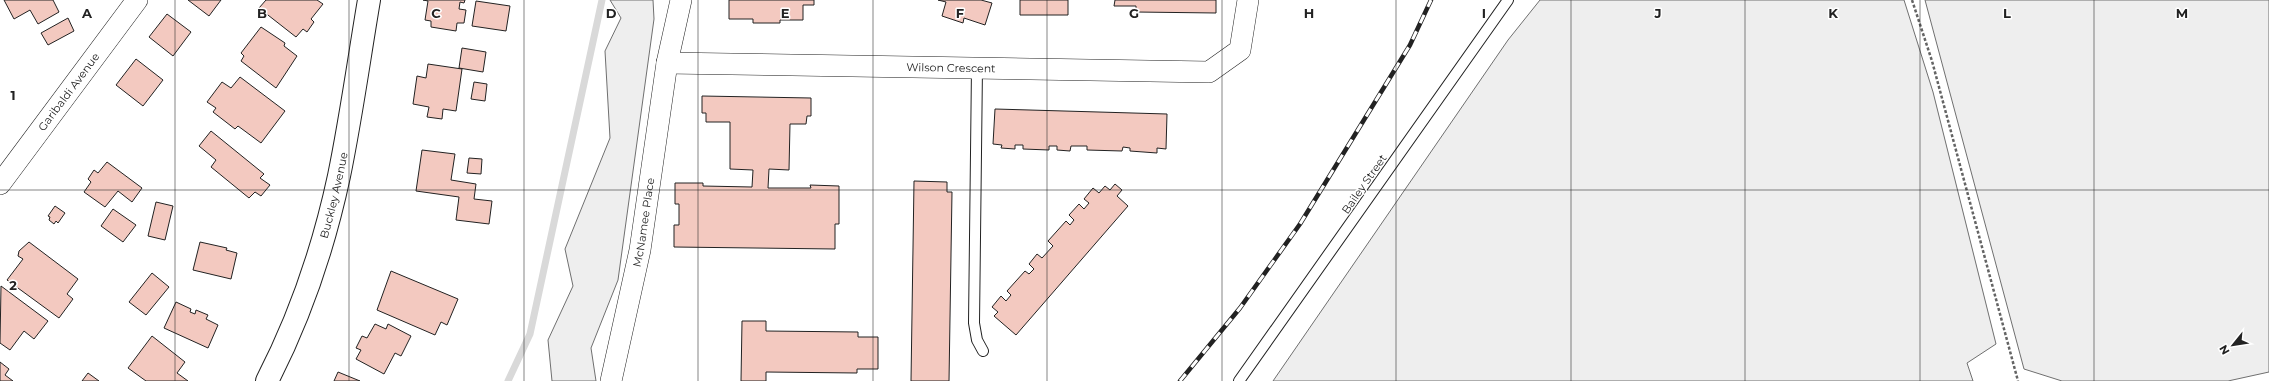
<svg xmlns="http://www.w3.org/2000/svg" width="2269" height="381" font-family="Montserrat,sans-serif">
	<rect width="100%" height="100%" fill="#fff"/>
	<path fill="#eee" stroke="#6f6f6f" d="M 610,0 L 653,0 L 654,19 L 618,280 L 591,348 L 596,381 L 552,381 L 548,340 L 573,286 L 565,249 L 610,138 L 605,51 L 621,18 Z
		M 1540,0 L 1904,0 L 1933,92 L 1996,344 L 1967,363 L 1973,381 L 1273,381 L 1508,40 Z
		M 1925,0 L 2269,0 L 2269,372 L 2228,381 L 2062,381 L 2024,369 Z"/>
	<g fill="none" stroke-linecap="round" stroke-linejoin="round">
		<path stroke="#d9d9d9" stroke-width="7" d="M 508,381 L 530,334 L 602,0"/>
	</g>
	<path fill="#f3c9c0" stroke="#222" d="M 4,0 L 53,0 L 59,12 L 38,24 L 30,10 L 14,19 Z
		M 188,0 L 221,0 L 209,16 Z
		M 266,0 L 317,0 L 323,4 L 311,19 L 314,22 L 307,32 L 303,29 L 296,37 L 259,8 Z
		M 423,0 L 465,0 L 464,3 L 460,2 L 459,9 L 466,10 L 464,23 L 457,23 L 456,31 L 431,27 L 431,21 L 425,20 L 428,1 Z
		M 729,0 L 814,0 L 814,5 L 803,5 L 803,20 L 780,20 L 780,23 L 753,23 L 753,19 L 729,19 Z
		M 938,0 L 981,0 L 992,3 L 985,25 L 964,18 L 963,23 L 942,16 L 946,2 Z
		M 1020,0 L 1068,0 L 1068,15 L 1020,15 Z
		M 1115,0 L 1216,0 L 1216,13 L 1136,12 L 1136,6 L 1114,6 Z
		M 476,1 L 510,6 L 506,31 L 472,26 Z
		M 167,14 L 191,32 L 173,56 L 149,37 Z
		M 68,18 L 74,31 L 48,45 L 41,33 Z
		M 261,27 L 285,43 L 284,46 L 297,56 L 276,88 L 241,61 L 244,56 L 241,53 Z
		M 462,48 L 486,52 L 483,72 L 459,68 Z
		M 136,59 L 163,80 L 143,106 L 116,85 Z
		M 428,64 L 462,69 L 456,111 L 443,109 L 442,119 L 427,117 L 429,107 L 413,104 L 417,76 L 426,78 Z
		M 240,77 L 285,111 L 261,143 L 238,126 L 235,129 L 213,112 L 216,108 L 207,102 L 222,82 L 231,88 Z
		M 474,82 L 487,84 L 485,101 L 471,99 Z
		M 702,96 L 811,98 L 811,116 L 807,116 L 806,124 L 790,124 L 789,170 L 769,169 L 768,188 L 811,188 L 810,185 L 839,186 L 839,224 L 835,224 L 835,249 L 674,247 L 674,225 L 679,225 L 679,204 L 675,204 L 675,183 L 703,183 L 703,186 L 752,187 L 753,170 L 730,169 L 730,122 L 706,122 L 706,113 L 702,113 Z
		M 995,109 L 1167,114 L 1166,149 L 1157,148 L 1157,153 L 1130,151 L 1130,148 L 1123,147 L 1122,151 L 1087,150 L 1087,146 L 1071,146 L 1070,151 L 1057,150 L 1057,146 L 1049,146 L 1049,150 L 1023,149 L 1023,145 L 1015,145 L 1015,149 L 1001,148 L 1002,145 L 993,144 Z
		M 211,131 L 264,174 L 260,178 L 270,185 L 261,196 L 255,192 L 249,198 L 211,167 L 216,160 L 199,146 Z
		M 422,150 L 455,154 L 451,180 L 476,184 L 474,199 L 492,201 L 489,224 L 456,220 L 459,197 L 416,191 Z
		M 469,158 L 482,159 L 481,174 L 467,173 Z
		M 107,162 L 142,188 L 132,202 L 118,191 L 105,207 L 84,192 L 91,182 L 88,179 L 94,170 L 98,173 Z
		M 914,181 L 947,182 L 947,192 L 952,192 L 949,381 L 911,381 Z
		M 1115,184 L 1122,190 L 1117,196 L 1128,206 L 1016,335 L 994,316 L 998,312 L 992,307 L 1001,296 L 1006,301 L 1011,295 L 1007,291 L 1025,271 L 1029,274 L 1034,269 L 1029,264 L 1037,254 L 1042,258 L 1053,246 L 1048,241 L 1066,221 L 1070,225 L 1074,220 L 1069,215 L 1079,204 L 1084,209 L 1089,203 L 1084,199 L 1093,188 L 1099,193 L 1105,186 L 1110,190 Z
		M 156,202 L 173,206 L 165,240 L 148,236 Z
		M 55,206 L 65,213 L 58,223 L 56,221 L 54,224 L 49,220 L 50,217 L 48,216 Z
		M 113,209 L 136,225 L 123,242 L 101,226 Z
		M 29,242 L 78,279 L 67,294 L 73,299 L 59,318 L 7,280 L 23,259 L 18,256 L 19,251 Z
		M 200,242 L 227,248 L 226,250 L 237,253 L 231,279 L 193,270 Z
		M 391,271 L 458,299 L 447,325 L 441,322 L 435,335 L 377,310 Z
		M 152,273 L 169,287 L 146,315 L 129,302 Z
		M 1,286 L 48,321 L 34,339 L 24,331 L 10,350 L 0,343 Z
		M 176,302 L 191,309 L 190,312 L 195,314 L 196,310 L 208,315 L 206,319 L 218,325 L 208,348 L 164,328 Z
		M 742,321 L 766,321 L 766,331 L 858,332 L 858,337 L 878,337 L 878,369 L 857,369 L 857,373 L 766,372 L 766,381 L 741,381 Z
		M 375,324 L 386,329 L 388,324 L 411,336 L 401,356 L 395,353 L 384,374 L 356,359 L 361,350 L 356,348 L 362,336 L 367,338 Z
		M 152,336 L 185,362 L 177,373 L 188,381 L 146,381 L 128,368 Z
		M 0,362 L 9,369 L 5,375 L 13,381 L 0,381 Z
		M 338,372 L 360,381 L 334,381 Z
		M 88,373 L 99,381 L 82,381 Z"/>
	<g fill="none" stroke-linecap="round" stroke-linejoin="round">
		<g stroke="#222" stroke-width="12">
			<path id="lane" d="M 977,67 L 974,323 L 977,340 L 983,351
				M 1239,381 L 1508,0"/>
		</g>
		<g stroke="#222" stroke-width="22">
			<g id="street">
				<path id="s1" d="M 667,63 L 1209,72 L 1240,50 L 1248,0"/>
				<path id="s2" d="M 0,184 L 137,0"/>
				<path id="s3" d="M 611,381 L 640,250 L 667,63 L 681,0"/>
			</g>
		</g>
		<g stroke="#222" stroke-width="24">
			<g id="secondary">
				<path id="s4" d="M 267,381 C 300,317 324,246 339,176 C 351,118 359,59 369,0"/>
			</g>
		</g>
		<path stroke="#646464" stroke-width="2.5" stroke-dasharray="3 2" stroke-linecap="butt" d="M 1912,0 L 1932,61 L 2018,381"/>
		<use href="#lane" stroke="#fff" stroke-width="10"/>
		<use href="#street" stroke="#fff" stroke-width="21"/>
		<use href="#secondary" stroke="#fff" stroke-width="22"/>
		<g stroke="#222" stroke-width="4.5">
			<path id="rail" d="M 1180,381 L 1240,308 L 1300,224 L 1410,45 L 1431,0"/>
		</g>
		<use href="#rail" stroke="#fff" stroke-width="3" stroke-dasharray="9" stroke-linecap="butt"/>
	</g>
	<path fill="none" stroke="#222" stroke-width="1" stroke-opacity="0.55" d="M 175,0 L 175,381M 349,0 L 349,381M 524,0 L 524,381M 698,0 L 698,381M 873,0 L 873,381M 1047,0 L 1047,381M 1222,0 L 1222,381M 1396,0 L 1396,381M 1571,0 L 1571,381M 1745,0 L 1745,381M 1920,0 L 1920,381M 2094,0 L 2094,381M 0,190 L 2269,190"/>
	<g text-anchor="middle" stroke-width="3" stroke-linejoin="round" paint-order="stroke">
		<g font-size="11" fill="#222" stroke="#fff">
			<text dy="4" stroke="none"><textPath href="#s1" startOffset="284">Wilson Crescent</textPath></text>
			<text dy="4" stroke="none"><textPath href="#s2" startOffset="115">Garibaldi Avenue</textPath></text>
			<text transform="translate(1364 184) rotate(-55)" y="4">Bailey Street</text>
			<text dy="4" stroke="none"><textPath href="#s4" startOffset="198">Buckley Avenue</textPath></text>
			<text dy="4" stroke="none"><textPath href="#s3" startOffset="162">McNamee Place</textPath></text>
		</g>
	</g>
	<g font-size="13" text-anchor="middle" font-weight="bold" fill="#222" stroke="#fff" stroke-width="3" stroke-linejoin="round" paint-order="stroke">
		<text x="87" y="18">A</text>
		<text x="262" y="18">B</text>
		<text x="436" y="18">C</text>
		<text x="611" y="18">D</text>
		<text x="785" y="18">E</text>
		<text x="960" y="18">F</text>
		<text x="1134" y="18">G</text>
		<text x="1309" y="18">H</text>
		<text x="1484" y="18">I</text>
		<text x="1658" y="18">J</text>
		<text x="1833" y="18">K</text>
		<text x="2007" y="18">L</text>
		<text x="2182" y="18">M</text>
		<text x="13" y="100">1</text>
		<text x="13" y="290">2</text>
	</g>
	<g transform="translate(2233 345) rotate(240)" stroke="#ffffff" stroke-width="3" paint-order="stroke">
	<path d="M0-3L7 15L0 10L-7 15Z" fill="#222222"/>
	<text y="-6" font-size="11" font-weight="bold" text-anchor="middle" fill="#222222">N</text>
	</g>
</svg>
